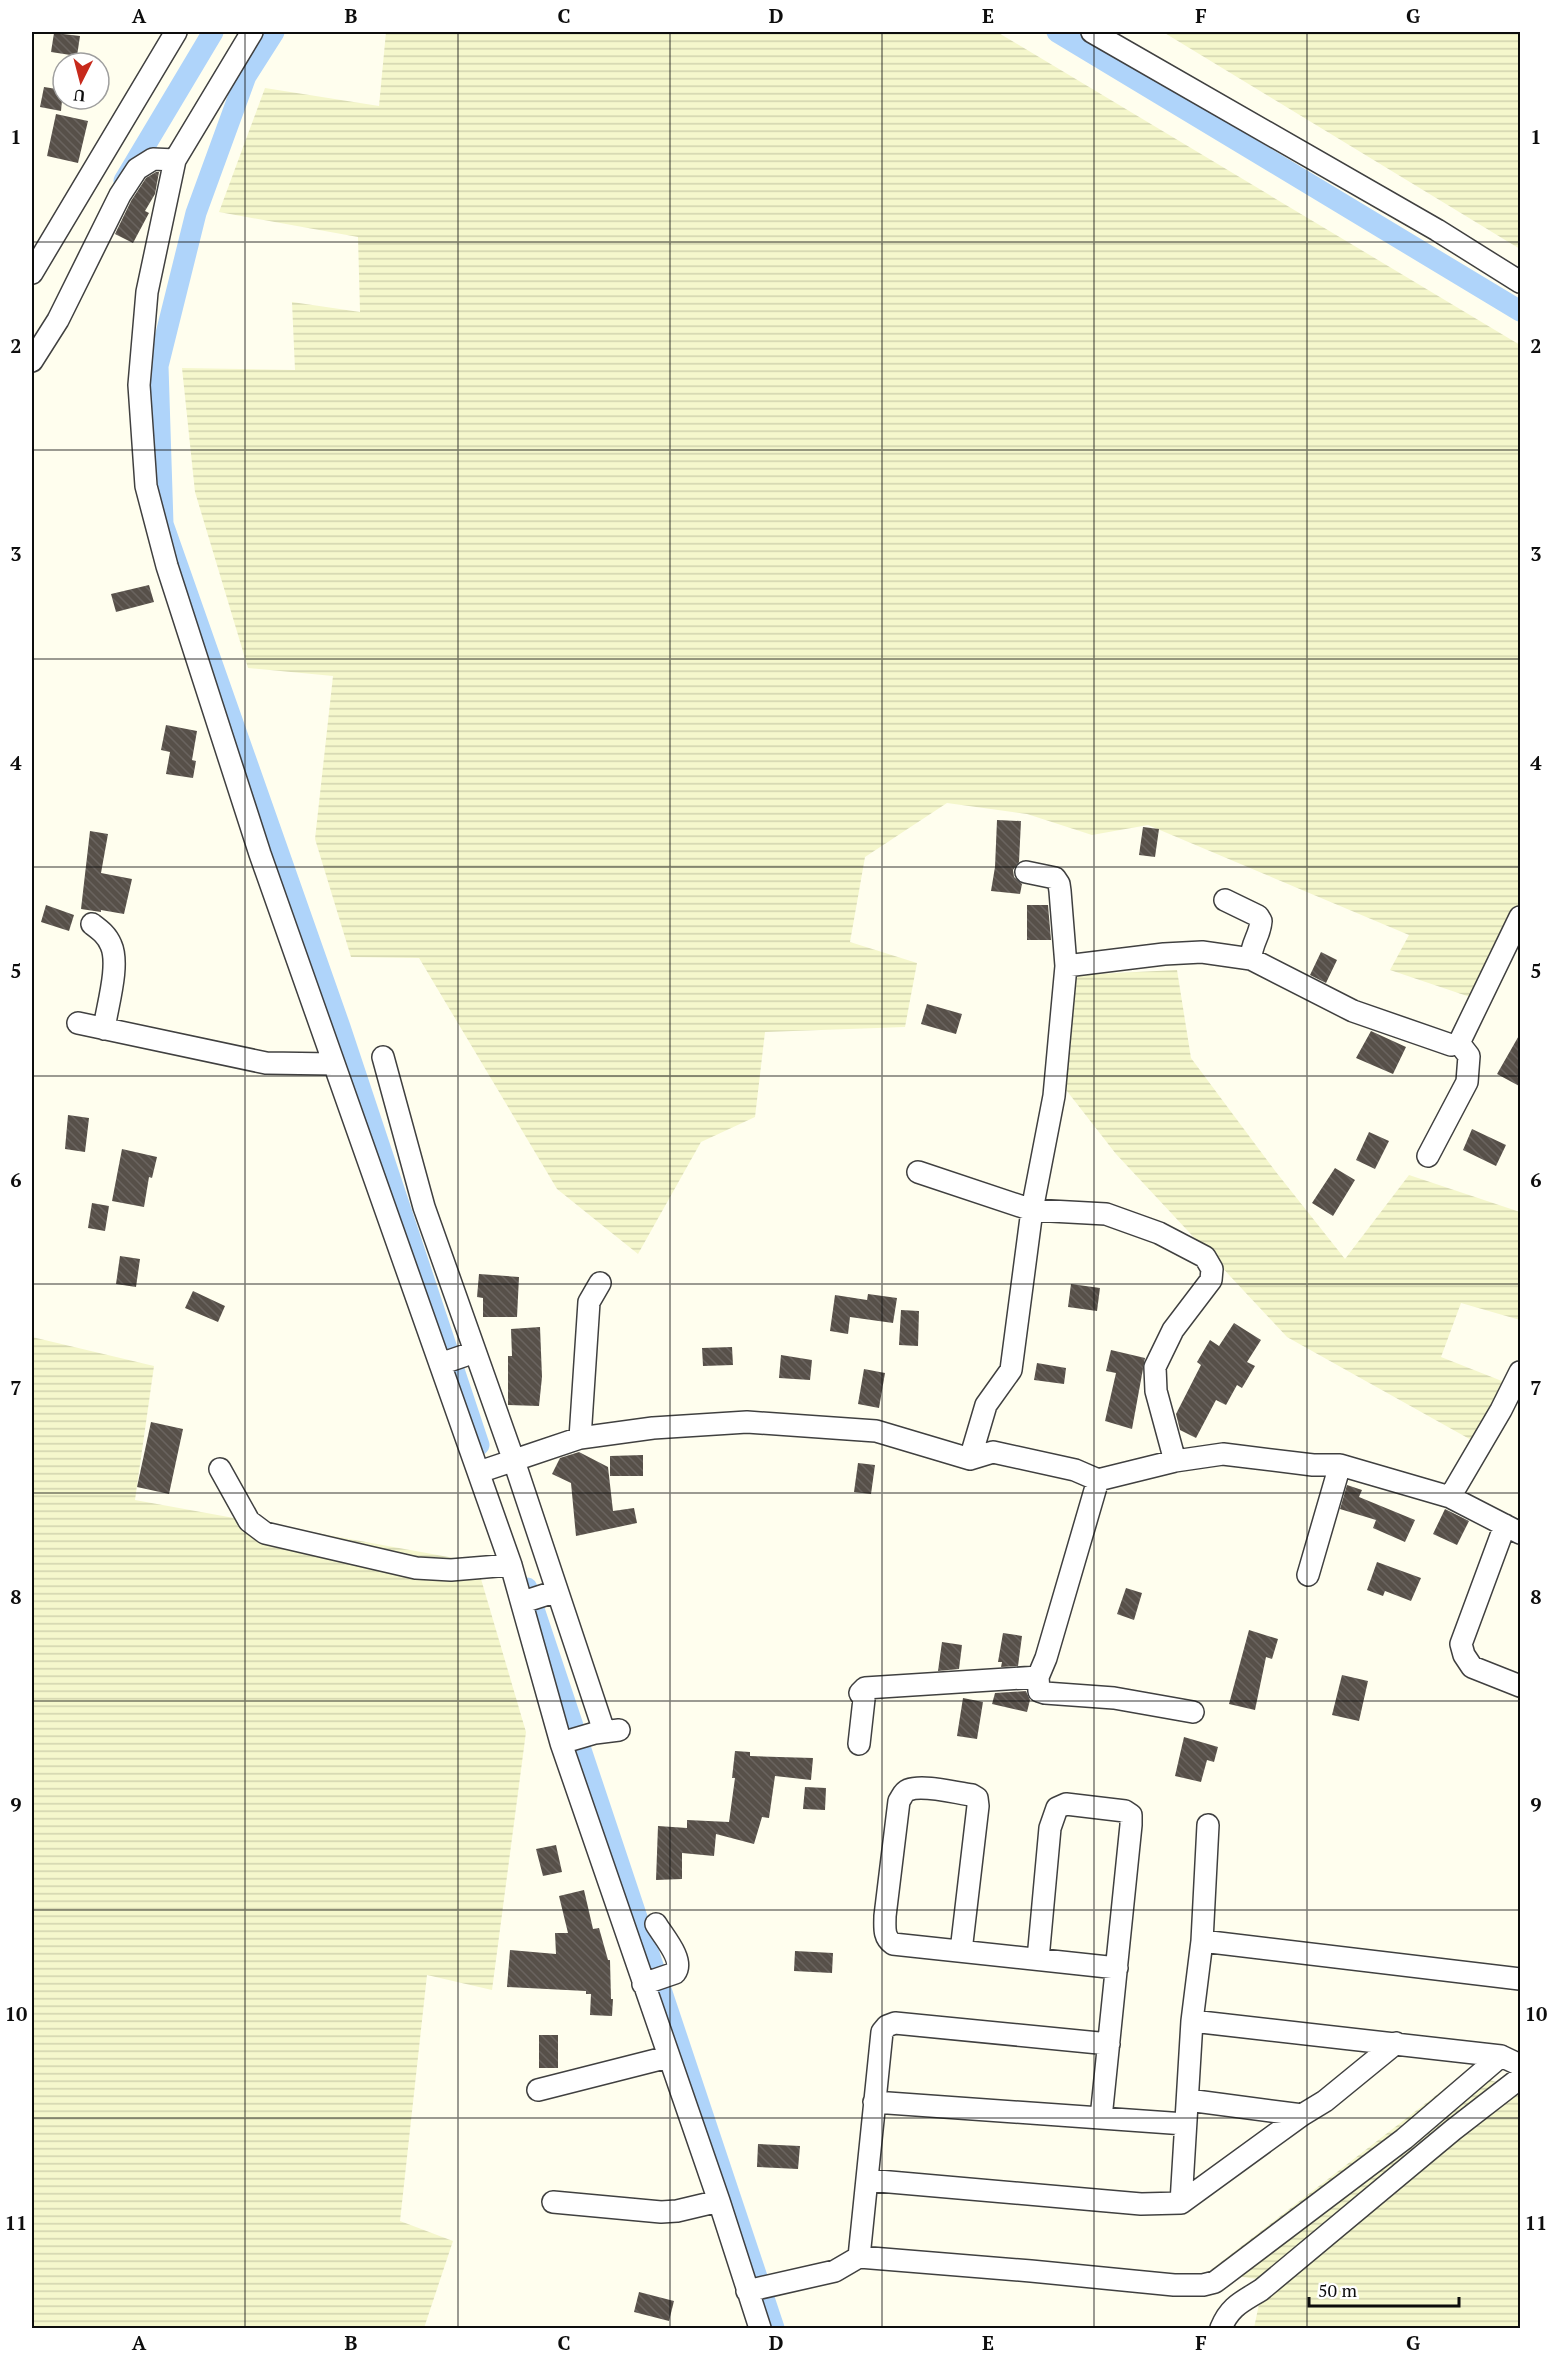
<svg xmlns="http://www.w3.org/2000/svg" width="1552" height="2360" font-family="'PT Serif',serif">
	<defs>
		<pattern id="farmland-rules" width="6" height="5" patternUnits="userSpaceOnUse" patternTransform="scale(1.5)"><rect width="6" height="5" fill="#f5f7cc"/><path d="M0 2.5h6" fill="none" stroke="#d1d3ae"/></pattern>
		<pattern id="building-back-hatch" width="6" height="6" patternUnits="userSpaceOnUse" patternTransform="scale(1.5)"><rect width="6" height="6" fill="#575049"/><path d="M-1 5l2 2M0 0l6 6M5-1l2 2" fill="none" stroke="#6a645f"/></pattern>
	</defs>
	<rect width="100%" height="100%" fill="#fffeee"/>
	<path fill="url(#farmland-rules)" d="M 386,32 L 438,32 L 458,34 L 459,32 L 997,32 L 1520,345 L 1520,917 L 1476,999 L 1390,970 L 1409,935 L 1148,825 L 1092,835 L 1027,814 L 947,803 L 865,857 L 850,942 L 917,963 L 905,1027 L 765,1032 L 755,1117 L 701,1142 L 638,1254 L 557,1189 L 419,958 L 351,957 L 315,839 L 333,676 L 248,668 L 195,492 L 182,368 L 295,370 L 292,302 L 360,312 L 358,237 L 219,212 L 265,88 L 379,106 Z
		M 1163,32 L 1520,32 L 1520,249 Z
		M 1177,970 L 1191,1058 L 1276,1172 L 1345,1259 L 1409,1175 L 1520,1212 L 1520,1320 L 1461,1303 L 1441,1357 L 1507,1383 L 1482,1446 L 1287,1337 L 1116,1154 L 1056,1077 L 1055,976 Z
		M 32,1337 L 154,1366 L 135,1500 L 476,1562 L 526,1732 L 492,1990 L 427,1975 L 400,2221 L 453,2241 L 424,2328 L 32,2328 Z
		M 1466,2072 L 1520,2090 L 1520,2328 L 1254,2328 L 1264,2280 L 1208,2272 Z"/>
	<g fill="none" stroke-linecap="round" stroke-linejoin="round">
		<path stroke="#afd4fa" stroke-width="21" d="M 274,32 L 246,76 L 196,213 L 158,366 L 163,524 L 340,1027 L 479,1445
			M 1057,32 L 1520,311
			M 124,181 L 213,32
			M 527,1588 L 774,2328"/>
	</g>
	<path fill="url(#building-back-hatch)" d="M 54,33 L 80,36 L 77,56 L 51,52 Z
		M 44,87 L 63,90 L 61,111 L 40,107 Z
		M 56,114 L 88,121 L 78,163 L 47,156 Z
		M 156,172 L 159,172 L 155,194 L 145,211 L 149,213 L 133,243 L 115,234 L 131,201 L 146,178 Z
		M 149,585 L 154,602 L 116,612 L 111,594 Z
		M 166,725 L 197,731 L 192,760 L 196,761 L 193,778 L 166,774 L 170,752 L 161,750 Z
		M 997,820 L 1021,821 L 1019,862 L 1013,870 L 1014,877 L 1022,884 L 1020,894 L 991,891 L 995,867 Z
		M 1143,827 L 1159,829 L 1155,857 L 1139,855 Z
		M 90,831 L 108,834 L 101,873 L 132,879 L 124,914 L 101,910 L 101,912 L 81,909 Z
		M 46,905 L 74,915 L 69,931 L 41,922 Z
		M 1027,905 L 1048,905 L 1051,940 L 1027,940 Z
		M 1321,952 L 1337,960 L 1326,983 L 1310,975 Z
		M 927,1004 L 962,1014 L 956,1034 L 921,1024 Z
		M 1371,1031 L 1406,1047 L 1393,1074 L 1356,1058 Z
		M 1521,1032 L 1521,1087 L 1497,1074 Z
		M 68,1115 L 89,1118 L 85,1152 L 65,1149 Z
		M 1472,1129 L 1506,1145 L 1496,1166 L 1463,1150 Z
		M 1369,1132 L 1389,1141 L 1375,1169 L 1356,1160 Z
		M 122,1149 L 157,1157 L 152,1178 L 149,1177 L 144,1207 L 112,1201 Z
		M 1335,1168 L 1355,1180 L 1333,1216 L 1312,1203 Z
		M 92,1203 L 109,1206 L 105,1231 L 88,1228 Z
		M 120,1256 L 140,1259 L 136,1287 L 116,1284 Z
		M 479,1274 L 519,1277 L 517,1317 L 483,1317 L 483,1298 L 477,1297 Z
		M 1071,1284 L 1100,1288 L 1097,1311 L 1068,1307 Z
		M 193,1291 L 225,1306 L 218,1322 L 185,1308 Z
		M 868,1294 L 897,1298 L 893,1323 L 850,1317 L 848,1334 L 830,1331 L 835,1295 L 867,1300 Z
		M 901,1310 L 919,1311 L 918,1346 L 899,1345 Z
		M 1234,1323 L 1261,1340 L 1247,1362 L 1255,1366 L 1242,1388 L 1237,1385 L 1226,1405 L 1216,1400 L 1196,1438 L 1180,1430 L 1176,1414 L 1201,1365 L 1197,1362 L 1210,1340 L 1219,1346 Z
		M 540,1327 L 542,1377 L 539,1406 L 508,1405 L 508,1356 L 512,1356 L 511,1329 Z
		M 732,1347 L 733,1365 L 703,1366 L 702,1348 Z
		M 1111,1350 L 1145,1358 L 1132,1429 L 1105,1421 L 1116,1373 L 1106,1371 Z
		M 781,1355 L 812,1360 L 810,1380 L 779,1378 Z
		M 1037,1363 L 1066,1368 L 1064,1384 L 1034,1380 Z
		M 864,1369 L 885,1373 L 879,1408 L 858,1404 Z
		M 151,1422 L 183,1429 L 169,1494 L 137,1487 Z
		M 579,1452 L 608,1467 L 613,1511 L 634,1508 L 637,1523 L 576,1536 L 571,1483 L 552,1474 L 560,1458 Z
		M 643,1455 L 643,1476 L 610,1476 L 610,1456 Z
		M 858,1463 L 875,1465 L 871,1494 L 854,1492 Z
		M 1347,1485 L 1362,1490 L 1359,1497 L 1415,1520 L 1405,1542 L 1373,1528 L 1376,1520 L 1340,1509 Z
		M 1445,1509 L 1469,1521 L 1457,1545 L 1433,1534 Z
		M 1377,1562 L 1421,1578 L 1411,1601 L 1385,1591 L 1383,1596 L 1367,1590 Z
		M 1126,1588 L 1142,1593 L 1134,1620 L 1117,1614 Z
		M 1249,1630 L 1278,1639 L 1272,1659 L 1266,1657 L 1255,1710 L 1229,1704 Z
		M 1003,1633 L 1022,1636 L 1018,1666 L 1001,1667 L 1002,1662 L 998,1662 Z
		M 942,1642 L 962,1645 L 959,1669 L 938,1671 Z
		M 1342,1675 L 1368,1681 L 1359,1721 L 1332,1715 Z
		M 1026,1691 L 1030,1700 L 1027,1712 L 992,1704 L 995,1693 Z
		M 963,1698 L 983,1702 L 977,1739 L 957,1736 Z
		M 1184,1737 L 1218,1747 L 1214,1762 L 1207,1760 L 1201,1782 L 1175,1776 Z
		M 735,1751 L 750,1752 L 750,1756 L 813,1758 L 811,1780 L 775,1776 L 769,1818 L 762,1817 L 754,1844 L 716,1834 L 714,1856 L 682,1853 L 682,1879 L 656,1880 L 658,1826 L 687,1828 L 687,1820 L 729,1822 L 735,1778 L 732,1778 Z
		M 805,1787 L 826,1788 L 825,1810 L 803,1809 Z
		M 556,1845 L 562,1872 L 543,1876 L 536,1849 Z
		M 584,1890 L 593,1929 L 599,1928 L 608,1960 L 610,1960 L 611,1999 L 613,1999 L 612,2016 L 590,2015 L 591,1994 L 586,1994 L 586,1991 L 507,1987 L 510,1950 L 556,1954 L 555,1933 L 568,1933 L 559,1896 Z
		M 795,1951 L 833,1953 L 832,1973 L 794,1971 Z
		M 539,2035 L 558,2035 L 558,2068 L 539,2068 Z
		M 758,2144 L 800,2146 L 798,2169 L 757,2167 Z
		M 639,2292 L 674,2301 L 669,2321 L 634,2312 Z"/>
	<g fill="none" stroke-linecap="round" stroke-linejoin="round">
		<g stroke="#404040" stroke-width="24">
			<path id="minor" d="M 252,32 L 175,160 L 147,292 L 139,385 L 146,486 L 167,566 L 260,854 L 511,1565 L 561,1743 L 719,2201 L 760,2328
				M 1092,32 L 1437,230 L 1520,282
				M 32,273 L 176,32
				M 32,361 L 58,320 L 120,195 L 137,169 L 153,159 L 175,160
				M 1225,900 L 1258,916 L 1261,921 C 1260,936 1251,943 1251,959
				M 92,924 C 100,930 107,935 111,945 C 120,965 107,1007 104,1029
				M 1066,966 L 1164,954 L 1202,952 L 1251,959 L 1353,1011 L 1451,1045 L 1459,1043 L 1520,917
				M 78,1023 L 266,1063 L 334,1064
				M 383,1057 L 424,1207 L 514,1461 L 604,1731
				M 1428,1156 L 1467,1082 L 1469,1056 L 1459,1043
				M 918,1172 L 1032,1210 L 1106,1214 L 1159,1233 L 1205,1257 L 1212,1269 L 1211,1280 L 1173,1330 L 1155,1367 L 1156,1391 L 1175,1461
				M 440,1364 L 475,1352
				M 580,1438 L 589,1302 L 600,1283
				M 970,1459 L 986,1405 L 1011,1370 L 1032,1210 L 1054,1096 L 1066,966 L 1060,891 L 1059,884 L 1055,878 L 1026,872
				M 220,1469 L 249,1521 L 265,1533 L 416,1568 L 451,1570 L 511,1565
				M 479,1472 L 580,1438 L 653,1428 L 747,1422 L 876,1431 L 970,1459 L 993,1452 L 1075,1470 L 1098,1480 L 1175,1461 L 1223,1454 L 1313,1465 L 1340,1465 L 1450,1497 L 1520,1533
				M 1098,1480 L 1046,1658 L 1038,1677 L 1039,1691 L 1045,1693 L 1114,1698 L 1193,1712
				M 1450,1497 L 1501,1410 L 1520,1372
				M 1505,1525 L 1461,1644 L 1464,1655 L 1472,1667 L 1520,1686
				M 1308,1575 L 1340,1465
				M 523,1602 L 557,1591
				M 561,1743 L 595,1733 L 619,1730
				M 859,1744 L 864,1699 L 860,1693 L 865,1688 L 1038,1677
				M 1202,1941 L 1520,1979
				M 961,1951 L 978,1806 L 977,1798 L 972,1795 C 956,1793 923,1784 908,1790 C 903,1792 902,1797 899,1801 L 885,1916 C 885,1927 883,1937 893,1944 L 1117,1968
				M 1038,1959 L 1050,1828 L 1057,1808 L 1066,1804 L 1125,1811 L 1131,1815 L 1131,1825 L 1101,2118
				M 643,1984 L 675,1973 C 685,1960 663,1936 656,1924
				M 1192,2021 L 1501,2056 L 1520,2065
				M 538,2090 L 668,2057
				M 1188,2100 L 1302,2115
				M 874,2102 L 1185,2124
				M 867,2180 L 1141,2204 L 1181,2203 L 1302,2115 L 1325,2101 L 1396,2043
				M 553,2202 L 661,2212 L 677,2211 L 719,2201
				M 1181,2203 L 1192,2021 L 1202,1941 L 1208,1825
				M 859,2257 L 882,2032 L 887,2026 L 895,2023 L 1109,2044
				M 747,2291 L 835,2271 L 859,2257 L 1031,2271 L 1174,2285 L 1203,2285 L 1215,2282 L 1404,2139 L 1501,2056
				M 1221,2328 C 1230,2306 1242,2302 1261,2290 L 1453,2130 L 1520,2078"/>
		</g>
		<use href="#minor" stroke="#fff" stroke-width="21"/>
	</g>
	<path fill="none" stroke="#0d0d0d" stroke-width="1.5" stroke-opacity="0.55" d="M 245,32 L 245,2328M 458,32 L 458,2328M 670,32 L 670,2328M 882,32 L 882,2328M 1094,32 L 1094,2328M 1307,32 L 1307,2328M 32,242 L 1520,242M 32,450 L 1520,450M 32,659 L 1520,659M 32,867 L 1520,867M 32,1076 L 1520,1076M 32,1284 L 1520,1284M 32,1493 L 1520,1493M 32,1701 L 1520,1701M 32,1910 L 1520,1910M 32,2118 L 1520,2118"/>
	<rect width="1552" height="2360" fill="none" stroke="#ffffff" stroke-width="66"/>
	<g transform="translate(81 81) rotate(186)"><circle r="28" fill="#ffffff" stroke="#9e9e9e" stroke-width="1.5"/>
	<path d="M0-4.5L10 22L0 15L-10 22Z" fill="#c72a1c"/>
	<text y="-9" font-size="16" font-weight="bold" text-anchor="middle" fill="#0d0d0d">U</text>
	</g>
	<path d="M1309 2297v9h150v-9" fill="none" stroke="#0d0d0d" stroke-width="3"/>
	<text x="1318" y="2297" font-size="18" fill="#0d0d0d" stroke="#ffffff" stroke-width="4.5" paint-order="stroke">50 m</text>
	<rect x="33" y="33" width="1486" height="2294" fill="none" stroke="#0d0d0d" stroke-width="2"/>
	<g font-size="20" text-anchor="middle" font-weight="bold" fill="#0d0d0d">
		<text x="139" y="23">A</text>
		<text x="351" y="23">B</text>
		<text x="564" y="23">C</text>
		<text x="776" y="23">D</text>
		<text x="988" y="23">E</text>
		<text x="1201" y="23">F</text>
		<text x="1413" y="23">G</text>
		<text x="16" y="144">1</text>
		<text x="1536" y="144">1</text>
		<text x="16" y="353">2</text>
		<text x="1536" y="353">2</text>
		<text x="16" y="561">3</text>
		<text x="1536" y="561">3</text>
		<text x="16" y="770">4</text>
		<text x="1536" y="770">4</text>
		<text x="16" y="978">5</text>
		<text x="1536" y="978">5</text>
		<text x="16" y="1187">6</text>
		<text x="1536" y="1187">6</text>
		<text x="16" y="1395">7</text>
		<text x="1536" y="1395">7</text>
		<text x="16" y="1604">8</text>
		<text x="1536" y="1604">8</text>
		<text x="16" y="1812">9</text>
		<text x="1536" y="1812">9</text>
		<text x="16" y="2021">10</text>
		<text x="1536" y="2021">10</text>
		<text x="16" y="2230">11</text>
		<text x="1536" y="2230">11</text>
		<text x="139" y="2350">A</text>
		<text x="351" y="2350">B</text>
		<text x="564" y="2350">C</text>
		<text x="776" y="2350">D</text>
		<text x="988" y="2350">E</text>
		<text x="1201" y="2350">F</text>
		<text x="1413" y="2350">G</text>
	</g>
</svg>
